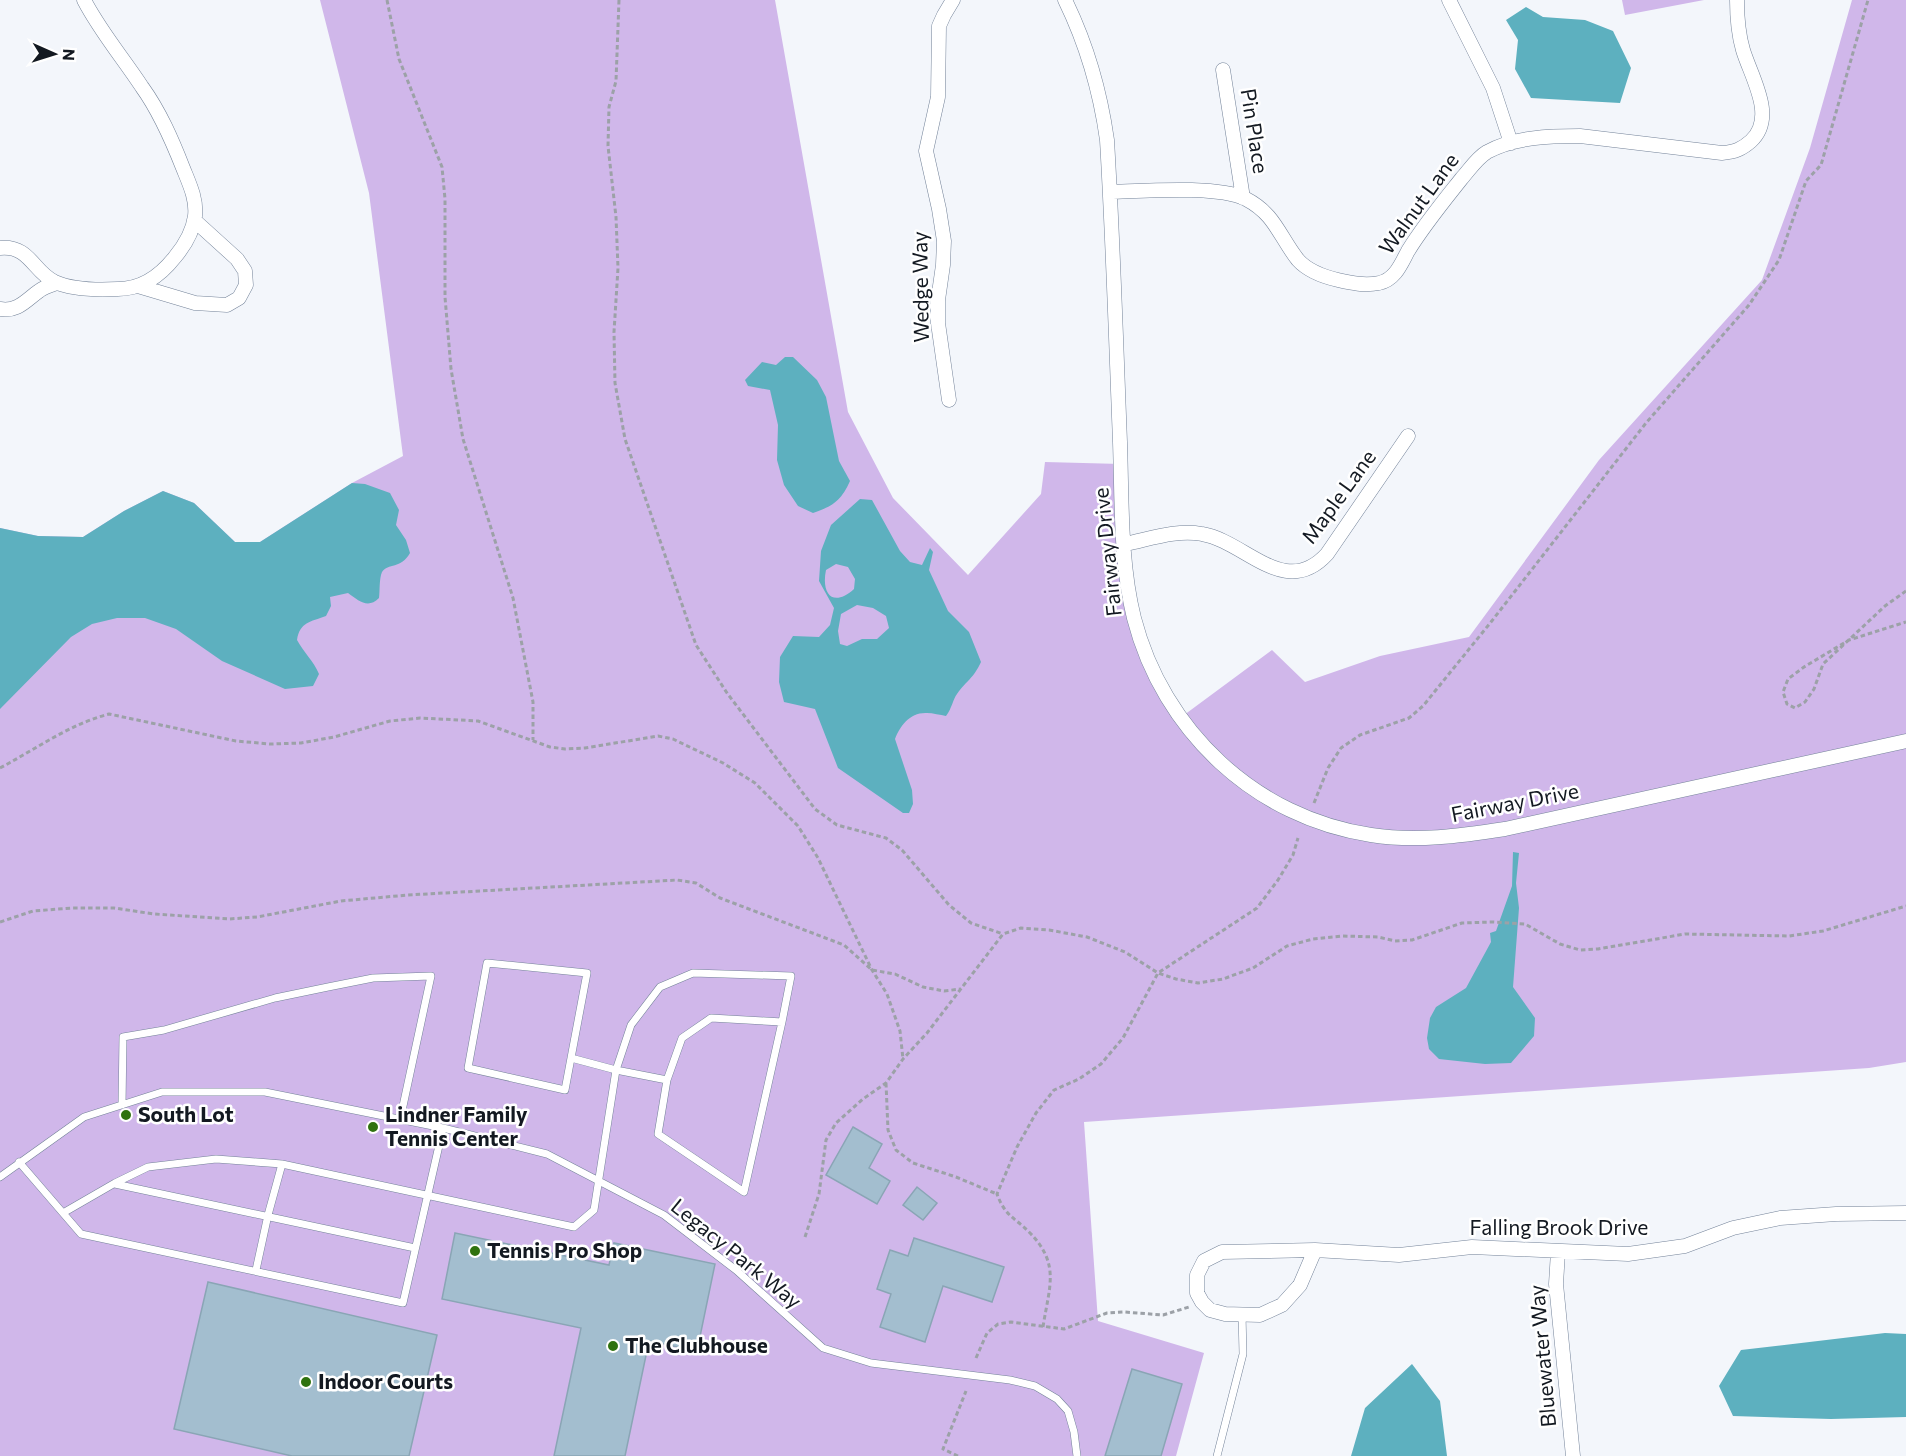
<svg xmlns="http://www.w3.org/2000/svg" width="1906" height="1456" font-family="Commissioner,sans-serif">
	<rect width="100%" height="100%" fill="#f3f6fb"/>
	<path fill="#d0b7ea" d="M 320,0 L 775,0 L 848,412 L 893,498 L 968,575 L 1041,494 L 1045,462 L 1121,464 L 1130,601 L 1180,718 L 1272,650 L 1305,682 L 1380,656 L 1469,637 L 1599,460 L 1762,280 L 1810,148 L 1852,0 L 1906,0 L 1906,1062 L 1869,1068 L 1084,1122 L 1098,1321 L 1204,1353 L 1176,1456 L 0,1456 L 0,528 L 38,536 L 83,537 L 124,511 L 163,491 L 194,503 L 235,542 L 260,542 L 352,483 L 403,456 L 369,193 Z
		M 1622,0 L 1704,0 L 1625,15 Z"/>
	<path fill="#5db0bf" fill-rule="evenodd" d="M 1526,7 L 1543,17 L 1585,20 L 1613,31 L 1631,68 L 1620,103 L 1531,98 L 1515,69 L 1518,40 L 1506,20 Z
		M 785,357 L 793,357 L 817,380 L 826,397 L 839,461 L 850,481 C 841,501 833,506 813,513 L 798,506 L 784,485 L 777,460 L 778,425 L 770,390 L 748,386 L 745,380 L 762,362 L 776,365 Z
		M 352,483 L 365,484 L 390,493 L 399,510 L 396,525 L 406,540 L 410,553 C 401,569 388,563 382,572 C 379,579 380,591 379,598 C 368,609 359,601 348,593 L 330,597 L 331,606 L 326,616 C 310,622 300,622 297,640 C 304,653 313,660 319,674 L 313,686 L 285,689 L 222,661 L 176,629 L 145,618 L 117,618 L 92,624 L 71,637 L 0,709 L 0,528 L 38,536 L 83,537 L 124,511 L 163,491 L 194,503 L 235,542 L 260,542 Z
		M 860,499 L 872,500 L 900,551 L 910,562 L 922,565 L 930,548 L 933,552 L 929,570 L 948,611 L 969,632 L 981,662 C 973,679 967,680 957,694 C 953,699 952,708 946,716 C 940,715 933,713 927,713 C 910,712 900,726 895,739 L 912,790 L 913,804 L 909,813 L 903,813 L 838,768 L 815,709 L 784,702 L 779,682 L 780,657 L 793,636 L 819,637 L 830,625 L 834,608 L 819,581 L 821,551 L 831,525 ZM 836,564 L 848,567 L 855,579 L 854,589 C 833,608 821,594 826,570 ZM 857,605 L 873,608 L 886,616 L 889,628 L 877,639 L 862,639 L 847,646 L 840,644 L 838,631 L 841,614 Z
		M 1513,852 L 1519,853 L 1516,883 L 1519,908 L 1513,987 L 1535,1018 L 1534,1036 L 1511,1063 L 1485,1064 L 1439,1059 L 1429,1049 L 1427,1038 L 1430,1018 L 1436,1007 L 1466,988 L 1491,942 L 1490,933 L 1496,931 L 1512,886 Z
		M 1885,1333 L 1906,1334 L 1906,1417 L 1831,1419 L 1733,1416 L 1719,1386 L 1741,1350 Z
		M 1412,1364 L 1440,1401 L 1447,1456 L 1351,1456 L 1365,1408 Z"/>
	<path fill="#a3becf" stroke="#8aa5b5" stroke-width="1.5" d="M 853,1127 L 882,1144 L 869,1168 L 890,1181 L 877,1204 L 826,1175 Z
		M 917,1187 L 937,1203 L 923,1220 L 903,1205 Z
		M 455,1233 L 609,1265 L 614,1243 L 715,1264 L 697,1351 L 649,1341 L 625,1456 L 554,1456 L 581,1328 L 442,1299 Z
		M 914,1238 L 1004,1267 L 992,1302 L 943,1286 L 925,1342 L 880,1327 L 891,1294 L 877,1289 L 890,1250 L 908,1256 Z
		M 208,1282 L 437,1335 L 409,1456 L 292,1456 L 174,1429 Z
		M 1132,1369 L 1182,1384 L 1161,1456 L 1105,1456 Z"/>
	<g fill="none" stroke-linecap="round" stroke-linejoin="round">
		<g stroke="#748399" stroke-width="8">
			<path id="service" d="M 571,1058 L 587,973 L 487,963 L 468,1068 L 565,1090 L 571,1058 L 616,1070 L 631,1025 L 660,987 L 693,973 L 791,976 L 782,1022
				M 122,1105 L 123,1037 L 164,1030 L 275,998 L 328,987 L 373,978 L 431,976 L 400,1120
				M 19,1162 L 81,1234 L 403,1303 L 443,1128
				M 0,1177 L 84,1117 L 162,1092 L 265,1092 L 443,1128 L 547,1154 L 664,1215 L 736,1270 L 823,1348 L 871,1363 L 1010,1380 L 1035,1386 L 1057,1399 L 1068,1411 L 1074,1432 L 1077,1456
				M 115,1184 L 415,1248
				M 63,1213 L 115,1183 L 148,1167 L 216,1159 L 282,1164 L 574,1227 L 594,1210 L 616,1070 L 667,1080 L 658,1134 L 744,1192 L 782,1022 L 711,1018 L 682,1038 L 667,1080
				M 256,1270 L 268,1215 L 282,1164
				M 1217,1456 L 1243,1354 L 1242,1314"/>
		</g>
		<g stroke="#748399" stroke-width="15">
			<path id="minor" d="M 1065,0 C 1087,45 1100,90 1107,140 C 1113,240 1116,341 1120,442 C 1122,500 1120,562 1134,618 C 1163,731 1256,818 1371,835 C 1416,842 1460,836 1505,829 L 1906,741
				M 1449,0 L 1493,88 L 1511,143
				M 1223,70 L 1243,198
				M 1110,192 C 1144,191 1217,185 1246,199 C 1275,214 1279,236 1298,260 C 1308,271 1325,277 1338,280 C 1351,283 1365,286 1379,283 C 1395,280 1401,264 1408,251 C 1424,225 1443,202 1462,178 C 1470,169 1477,158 1487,152 C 1514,137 1550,136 1580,136 L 1722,153 C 1735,152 1742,149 1751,141 C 1777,117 1751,77 1743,50 C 1738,33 1737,17 1737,0
				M 0,248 C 30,245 33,272 55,282 C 73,290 99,290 118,289 C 142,289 161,275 175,257 C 185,245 193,231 195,216 C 197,199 189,183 183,168 C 172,140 160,112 142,87 C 123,58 100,31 84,0
				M 138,286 L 195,303 L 227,305 L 239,298 L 246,285 L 245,271 L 237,259 L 194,220
				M 0,309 C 18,312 26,300 39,291 C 44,287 51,285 57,283
				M 949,400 L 938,323 L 938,300 L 943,265 L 944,241 L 939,209 L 926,151 L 938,97 L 939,26 L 944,15 L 953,0
				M 1125,544 C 1150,539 1177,529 1202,534 C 1245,541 1285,600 1327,554 L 1408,436
				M 1315,1250 L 1300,1285 L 1282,1305 L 1260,1315 L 1225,1314 L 1210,1310 L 1202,1302 L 1197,1293 L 1197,1275 L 1204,1261 L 1222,1252 L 1315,1250 L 1399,1255 L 1472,1247 L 1628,1254 L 1685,1246 L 1733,1228 L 1780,1218 L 1836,1214 L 1906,1213
				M 1558,1252 L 1556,1284 L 1573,1456"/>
		</g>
		<path stroke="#9ca1a7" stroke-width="3" stroke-dasharray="4.5 3" stroke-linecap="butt" d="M 387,0 L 399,59 L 442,167 L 445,199 L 445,297 L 451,369 L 463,439 L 513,598 L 533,702 L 533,740
			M 619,0 L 616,81 L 609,107 L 608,146 L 616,217 L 618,268 L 614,332 L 615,383 L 625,439 L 696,645 L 727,693 L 815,809 L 837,825 L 886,838 L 902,850 L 949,905 L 971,923 L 1003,934
			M 1906,591 L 1885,606 L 1823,664 L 1814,689 L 1805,702 L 1795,708 L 1787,704 L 1783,692 L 1788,679 L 1804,667 L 1849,640 L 1906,622
			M 0,768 C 36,749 70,724 109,714 L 236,741 L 270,744 L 301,743 L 334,737 L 390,721 L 420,718 L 478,721 L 550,747 L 565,749 L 585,748 L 658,736 L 673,739 L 723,763 L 755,783 L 798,826 L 818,858 L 872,970 L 887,994 L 900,1031 L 903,1059
			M 1314,803 L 1328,768 L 1341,748 L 1360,735 L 1409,718 L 1423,706 L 1491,622 L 1646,423 L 1749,305 L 1779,260 L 1806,181 L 1821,165 L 1868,0
			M 0,922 L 33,911 L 72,908 L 114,908 L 154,914 L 229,919 L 257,917 L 341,901 L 408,895 L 677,880 L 696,883 L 720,898 L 844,945 L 872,970 L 895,974 L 923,987 L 944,991 L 961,989
			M 886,1083 L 888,1130 L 896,1150 L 913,1163 L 956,1177 L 997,1194
			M 805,1237 L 819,1194 L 826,1140 L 836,1123 L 863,1099 L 886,1083 L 903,1059 L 927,1033 L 1003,934 L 1021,928 L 1049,930 L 1087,937 L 1125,952 L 1158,973 L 1176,979 L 1198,983 L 1223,979 L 1253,968 L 1287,946 L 1313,939 L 1342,936 L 1378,937 L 1395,941 L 1412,940 L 1462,923 L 1493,922 L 1525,924 L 1560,944 L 1580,950 L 1598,949 L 1685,934 L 1789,936 L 1823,931 L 1906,906
			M 1043,1327 C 1049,1287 1061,1264 1029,1232 C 1014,1217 1005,1216 997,1194 L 1017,1147 L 1036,1113 L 1054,1090 L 1079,1079 L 1101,1064 L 1123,1038 L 1158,973 L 1257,908 L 1278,880 L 1293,855 L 1298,838
			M 976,1358 L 987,1333 L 998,1324 L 1011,1322 L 1064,1329 L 1107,1313 L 1124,1312 L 1163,1315 L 1189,1307
			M 958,1456 L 943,1449 L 966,1391"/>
		<use href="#service" stroke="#fff" stroke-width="7"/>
		<use href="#minor" stroke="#fff" stroke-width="14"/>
	</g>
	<g fill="#2f720f" stroke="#fff" stroke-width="2">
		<circle cx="126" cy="1115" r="6"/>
		<circle cx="373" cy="1127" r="6"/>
		<circle cx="475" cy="1251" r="6"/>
		<circle cx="613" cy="1346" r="6"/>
		<circle cx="306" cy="1382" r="6"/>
	</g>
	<g text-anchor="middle" stroke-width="5" stroke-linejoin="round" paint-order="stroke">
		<g font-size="21" fill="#131921" stroke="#fff">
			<text transform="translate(1254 131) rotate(81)" y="7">Pin Place</text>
			<text transform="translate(1419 204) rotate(-54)" y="7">Walnut Lane</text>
			<text transform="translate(921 287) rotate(-91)" y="7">Wedge Way</text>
			<text transform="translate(1339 497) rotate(-54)" y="7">Maple Lane</text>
			<text transform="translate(1108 552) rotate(-96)" y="7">Fairway Drive</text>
			<text transform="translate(1515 803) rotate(-11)" y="7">Fairway Drive</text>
			<text x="1559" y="1235">Falling Brook Drive</text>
			<text transform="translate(736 1254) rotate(39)" y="7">Legacy Park Way</text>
			<text transform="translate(1543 1356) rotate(-95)" y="7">Bluewater Way</text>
		</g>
		<g font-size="21" font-weight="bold" fill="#131921" stroke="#fff" text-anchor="start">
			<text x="138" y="1122">South Lot</text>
			<text x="385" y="1122">Lindner Family<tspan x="385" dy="24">Tennis Center</tspan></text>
			<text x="487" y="1258">Tennis Pro Shop</text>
			<text x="625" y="1353">The Clubhouse</text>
			<text x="318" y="1389">Indoor Courts</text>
		</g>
	</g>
	<g transform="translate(54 54) rotate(93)" stroke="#ffffff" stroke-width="4.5" paint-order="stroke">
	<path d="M0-4.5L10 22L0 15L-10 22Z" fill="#131921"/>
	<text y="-9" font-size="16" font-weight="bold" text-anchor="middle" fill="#131921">N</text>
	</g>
</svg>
